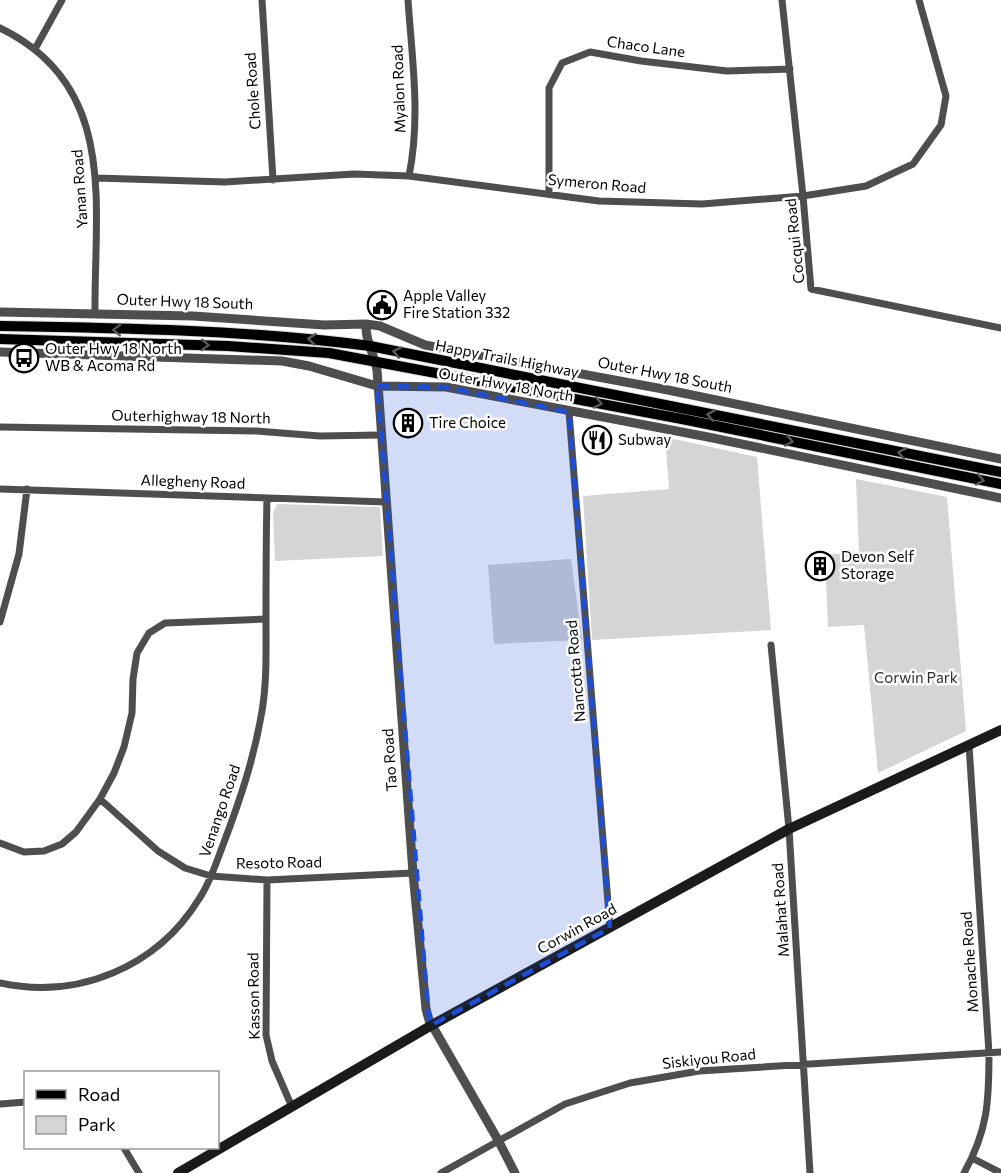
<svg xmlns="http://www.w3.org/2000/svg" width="1001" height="1173" font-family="Commissioner,sans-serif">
	<rect width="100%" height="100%" fill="#fff"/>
	<path fill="#d5d5d5" d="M 665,437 L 757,457 L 771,630 L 592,640 L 583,496 L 669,489 Z
		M 856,479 L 947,497 L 966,731 L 878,773 L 864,625 L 828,627 L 825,555 L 859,552 Z
		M 277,504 L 380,507 L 383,556 L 275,561 L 273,512 Z
		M 571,559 L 582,640 L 494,644 L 488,565 Z"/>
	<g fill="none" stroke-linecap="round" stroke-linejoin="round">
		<g stroke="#dbdbdb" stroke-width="12">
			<path id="primary" d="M 0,326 C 123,328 248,330 370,346 L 1001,472
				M 0,339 L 228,346 L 329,353 L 682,419 L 1001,484"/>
		</g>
		<path stroke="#4e4e4e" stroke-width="7" d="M 262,0 L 273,180
			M 408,0 C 412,59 421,117 409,176
			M 782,0 L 803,196 L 811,289 L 1001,328
			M 0,28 C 119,86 94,204 95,313
			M 35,49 L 62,0
			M 96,178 L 225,182 L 354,174 L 409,176 L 599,201 L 702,204 L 803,196 L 866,186 L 913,164 L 941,125 L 946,96 L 919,0
			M 549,194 L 549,88 L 562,63 L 590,52 L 641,61 L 727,71 L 790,69
			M 569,412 L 610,928
			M 0,427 L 256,431 L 320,436 L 381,435
			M 0,489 L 386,502
			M 0,622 L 19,554 L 27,489
			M 771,645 L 789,829 L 810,1173
			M 100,799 L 158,851 L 185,868 L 211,876 L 267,880 L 413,873
			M 0,843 L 24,852 L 44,851 L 62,844 L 76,832 L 100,799 L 114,773 L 124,747 L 132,713 L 133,679 L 137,653 L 149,633 L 165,623 L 266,619
			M 267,880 L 266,1035 L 272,1061 L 292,1107
			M 0,983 C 78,1000 157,967 199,899 C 210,883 216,863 223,845 C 240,800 254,759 262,711 C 267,681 266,650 266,620 C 266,579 266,539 267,498
			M 0,1104 L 26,1102
			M 124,1148 L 139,1173
			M 972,1158 L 1001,1173
			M 441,1173 L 565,1104 L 630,1083 L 699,1071 L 1001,1052
			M 964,1173 C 988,1130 989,1101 989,1053 L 969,745"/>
		<path stroke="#4e4e4e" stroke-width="9" d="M 0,312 L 193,316 L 324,325 L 366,324 L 380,326 L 425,345 L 663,389 L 1001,459
			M 366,324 C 365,341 374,353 377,370 L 413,873 L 426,1009 L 429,1020 L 498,1140 L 515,1173
			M 0,352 L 282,361 L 309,366 L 377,386 L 446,387 L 708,437 L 1001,498"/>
		<path stroke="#1b1b1b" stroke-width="10" d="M 178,1173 L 432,1025 L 789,829 L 1001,730"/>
		<use href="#primary" stroke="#000" stroke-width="10"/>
	</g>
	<defs><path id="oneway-chevron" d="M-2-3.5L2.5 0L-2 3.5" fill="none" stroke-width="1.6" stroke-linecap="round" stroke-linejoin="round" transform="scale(1.5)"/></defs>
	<g stroke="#595959">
		<use href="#oneway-chevron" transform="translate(117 330) rotate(-178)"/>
		<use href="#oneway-chevron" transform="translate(312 339) rotate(-174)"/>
		<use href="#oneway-chevron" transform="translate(205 345) rotate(2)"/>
		<use href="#oneway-chevron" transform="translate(397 352) rotate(-168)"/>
		<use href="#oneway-chevron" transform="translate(598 403) rotate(11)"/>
		<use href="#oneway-chevron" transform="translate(711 415) rotate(-169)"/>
		<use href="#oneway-chevron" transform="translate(789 441) rotate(11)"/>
		<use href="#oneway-chevron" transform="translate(902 453) rotate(-169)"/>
		<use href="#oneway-chevron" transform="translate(980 480) rotate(12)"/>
	</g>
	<path fill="#1d4ed8" fill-opacity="0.2" stroke="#1d4ed8" stroke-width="4.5" stroke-dasharray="12 8" stroke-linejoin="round" d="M 377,386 L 446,387 L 569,412 L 610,928 L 432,1025 L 429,1020 Z"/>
	<defs>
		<g id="civic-ring" transform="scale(1.5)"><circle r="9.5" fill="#fff" stroke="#000" stroke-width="1.5"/><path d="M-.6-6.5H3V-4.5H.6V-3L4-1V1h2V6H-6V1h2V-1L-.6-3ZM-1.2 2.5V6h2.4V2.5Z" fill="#000"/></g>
		<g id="bus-ring" transform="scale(1.5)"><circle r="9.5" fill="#fff" stroke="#000" stroke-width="1.5"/><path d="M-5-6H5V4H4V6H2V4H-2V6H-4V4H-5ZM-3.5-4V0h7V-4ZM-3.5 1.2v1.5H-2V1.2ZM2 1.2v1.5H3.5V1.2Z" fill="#000"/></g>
		<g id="building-ring" transform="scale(1.5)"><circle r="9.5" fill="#fff" stroke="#000" stroke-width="1.5"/><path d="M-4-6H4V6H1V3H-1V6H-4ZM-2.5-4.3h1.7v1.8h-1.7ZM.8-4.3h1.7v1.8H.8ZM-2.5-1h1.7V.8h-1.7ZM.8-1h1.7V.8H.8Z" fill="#000"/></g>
		<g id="restaurant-ring" transform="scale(1.5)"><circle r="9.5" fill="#fff" stroke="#000" stroke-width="1.5"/><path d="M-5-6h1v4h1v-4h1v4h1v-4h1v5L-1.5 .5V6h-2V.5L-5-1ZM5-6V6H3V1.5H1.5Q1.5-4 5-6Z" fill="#000"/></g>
	</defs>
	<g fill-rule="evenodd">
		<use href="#civic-ring" x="382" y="305"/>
		<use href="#bus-ring" x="24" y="358"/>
		<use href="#building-ring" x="408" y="423"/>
		<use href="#restaurant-ring" x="597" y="440"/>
		<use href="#building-ring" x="820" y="566"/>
	</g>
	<g text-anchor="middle" stroke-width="5" stroke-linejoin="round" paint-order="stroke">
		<g font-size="15" fill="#000" stroke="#fff">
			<text transform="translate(646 47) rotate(8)" y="5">Chaco Lane</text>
			<text transform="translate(399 89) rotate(-92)" y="5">Myalon Road</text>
			<text transform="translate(253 91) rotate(-94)" y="5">Chole Road</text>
			<text transform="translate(597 184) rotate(5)" y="5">Symeron Road</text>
			<text transform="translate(80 189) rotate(-94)" y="5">Yanan Road</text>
			<text transform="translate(795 241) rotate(-96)" y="5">Cocqui Road</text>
			<text transform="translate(185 302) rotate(2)" y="5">Outer Hwy 18 South</text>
			<text transform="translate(507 359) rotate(11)" y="5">Happy Trails Highway</text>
			<text transform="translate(665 375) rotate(11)" y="5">Outer Hwy 18 South</text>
			<text transform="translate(506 385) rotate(10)" y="5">Outer Hwy 18 North</text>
			<text transform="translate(191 417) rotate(1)" y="5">Outerhighway 18 North</text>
			<text transform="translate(193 482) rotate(2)" y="5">Allegheny Road</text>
			<text transform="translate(576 671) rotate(-95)" y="5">Nancotta Road</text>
			<text transform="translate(390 760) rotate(-94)" y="5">Tao Road</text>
			<text transform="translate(220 811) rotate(-71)" y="5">Venango Road</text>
			<text transform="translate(279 863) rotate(-1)" y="5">Resoto Road</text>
			<text transform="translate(781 910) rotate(-94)" y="5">Malahat Road</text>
			<text transform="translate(577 929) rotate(-29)" y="5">Corwin Road</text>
			<text transform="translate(970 962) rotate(-94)" y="5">Monache Road</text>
			<text transform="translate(254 996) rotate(-91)" y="5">Kasson Road</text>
			<text transform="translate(709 1059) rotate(-6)" y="5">Siskiyou Road</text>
		</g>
		<g font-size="15" fill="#000" stroke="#fff" text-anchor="start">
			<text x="403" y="301">Apple Valley<tspan x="403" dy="17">Fire Station 332</tspan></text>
			<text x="45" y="354">Outer Hwy 18 North<tspan x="45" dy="17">WB &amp; Acoma Rd</tspan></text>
			<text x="429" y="428">Tire Choice</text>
			<text x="618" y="445">Subway</text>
			<text x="841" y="562">Devon Self<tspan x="841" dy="17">Storage</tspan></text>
		</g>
		<g font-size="15" fill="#2c2c2c" stroke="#fff">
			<text x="916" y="683">Corwin Park</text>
		</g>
	</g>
	<rect x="24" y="1071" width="195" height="78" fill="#ffffff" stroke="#999999" stroke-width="1.5"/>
	<rect x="36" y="1090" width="30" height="9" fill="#000000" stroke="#999999" stroke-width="1.5"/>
	<text x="78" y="1101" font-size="18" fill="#000000">Road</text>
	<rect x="36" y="1116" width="30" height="18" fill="#d5d5d5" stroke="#999999" stroke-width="1.5"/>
	<text x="78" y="1131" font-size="18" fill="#000000">Park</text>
</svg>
